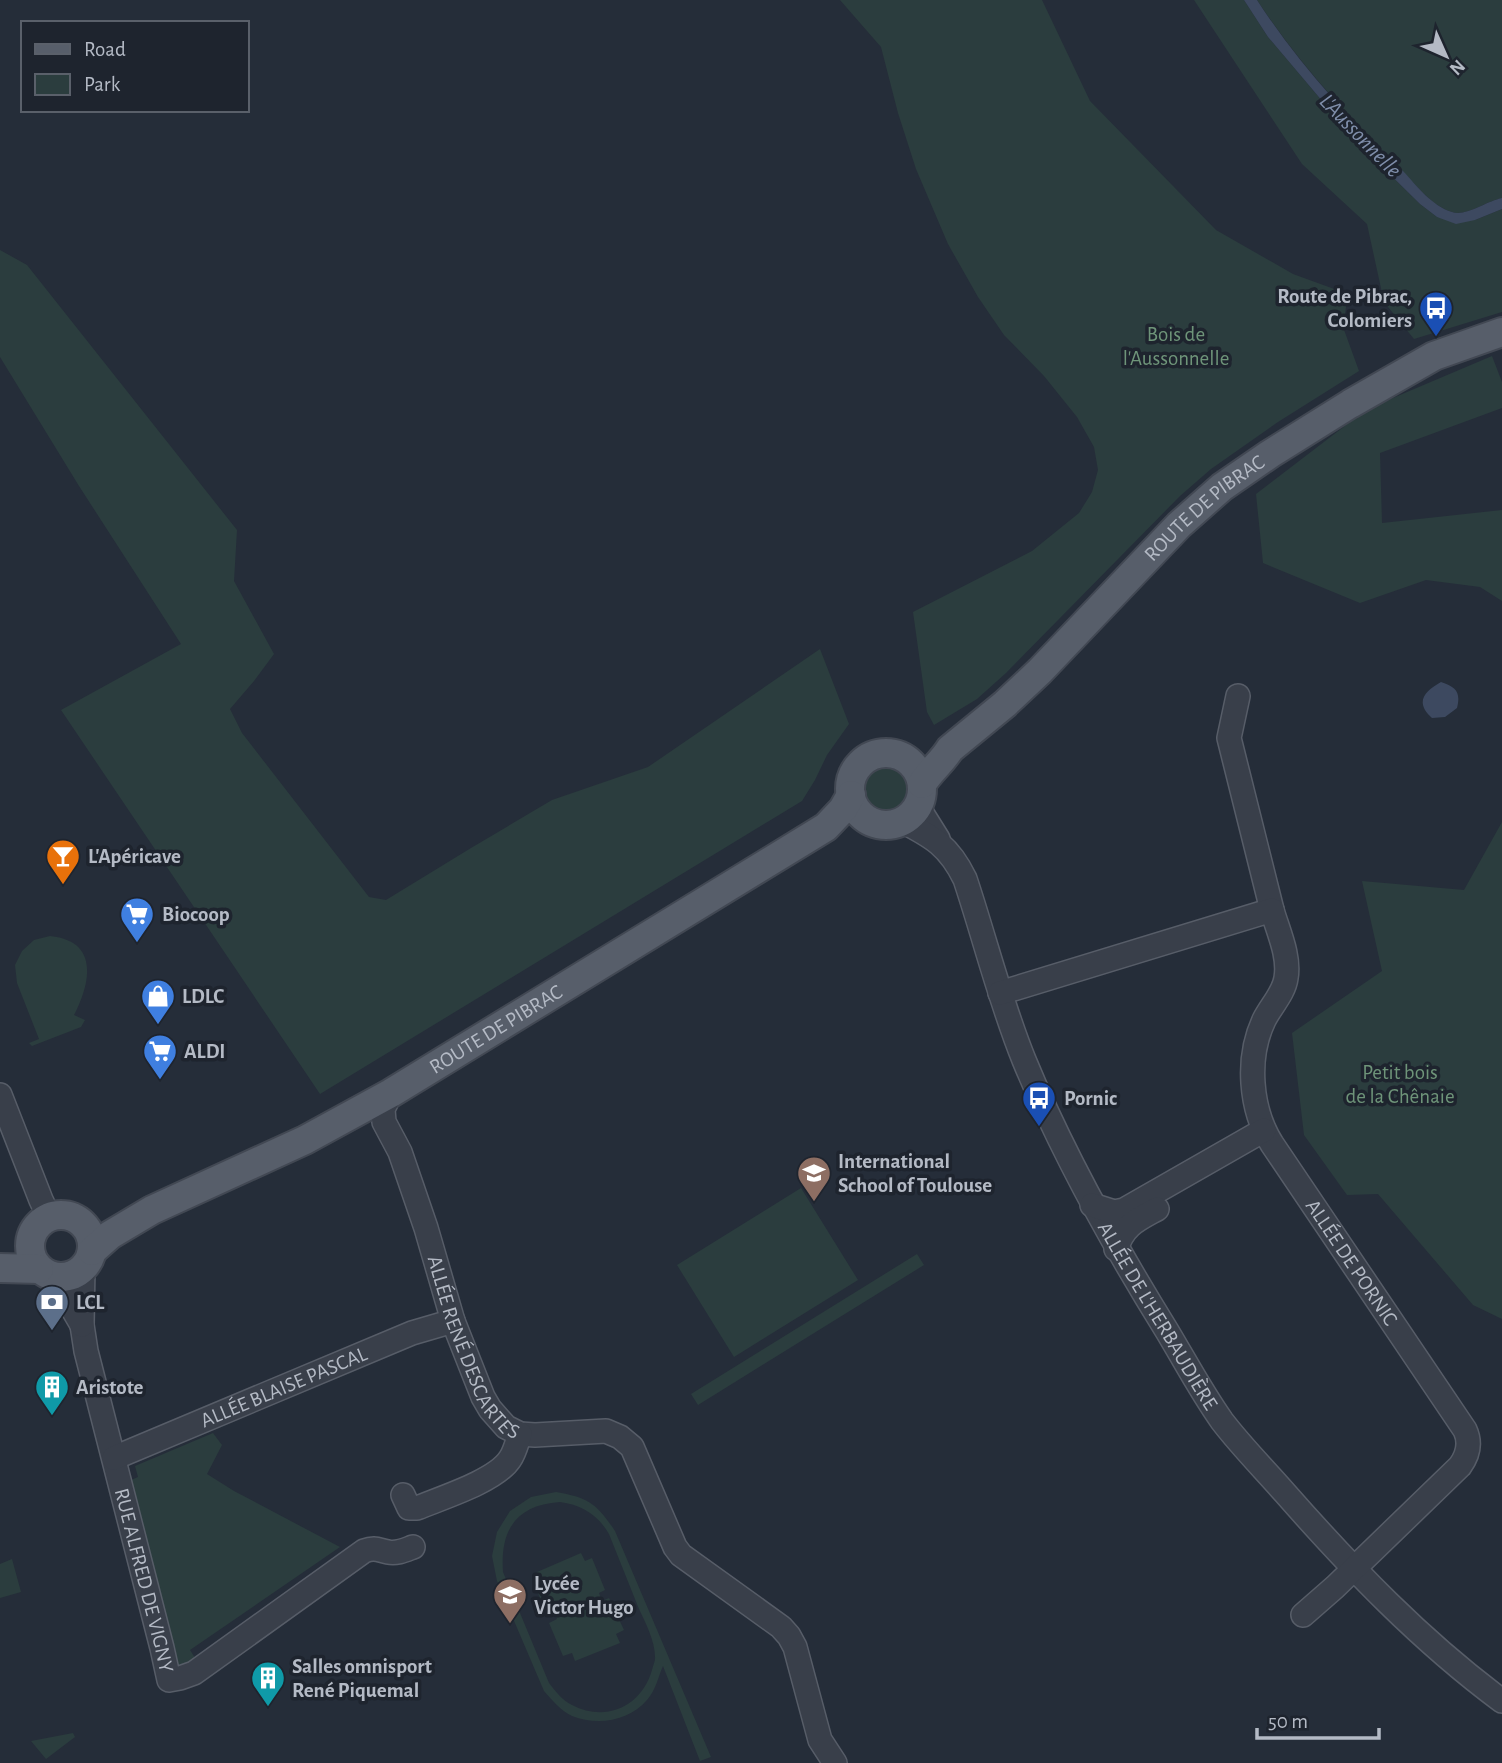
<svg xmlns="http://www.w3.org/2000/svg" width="1502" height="1763" font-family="'Alegreya Sans',sans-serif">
	<rect width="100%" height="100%" fill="#252d39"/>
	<path fill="#2b3d3e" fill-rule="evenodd" d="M 840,0 L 1042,0 L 1090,101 L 1216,230 L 1293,274 L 1348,294 L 1343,327 L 1359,371 L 1278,422 L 1211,469 L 1180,496 L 1006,673 L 977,699 L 934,725 L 927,712 L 913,612 L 1032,551 L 1079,513 L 1092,492 L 1098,470 L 1094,447 L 1077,417 L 1044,376 L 1004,335 L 978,297 L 948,244 L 916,169 L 898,113 L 881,47 Z
		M 1194,0 L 1244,0 L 1268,37 L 1356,141 L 1420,204 L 1437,217 L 1475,220 L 1502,209 L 1502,312 L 1414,339 L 1384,302 L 1367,224 L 1302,164 Z
		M 1257,0 L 1502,0 L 1502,198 C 1487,201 1465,217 1452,212 C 1432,206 1417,186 1403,172 C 1349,118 1299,63 1257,0 Z
		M 0,250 L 27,265 L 237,530 L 234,581 L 274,654 L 254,681 L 230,709 L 242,733 L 369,897 L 386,900 L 471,848 L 552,800 L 648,767 L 820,649 L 849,724 L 827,755 L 815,780 L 802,801 L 320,1094 L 61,710 L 181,644 L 79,486 L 0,357 Z
		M 1492,356 L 1502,382 L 1502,408 L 1380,453 L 1382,523 L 1502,510 L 1502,601 L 1480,587 L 1426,580 L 1360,603 L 1263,563 L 1256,494 L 1367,409 Z
		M861 789a26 26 0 1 1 52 0a26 26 0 1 1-52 0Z
		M 1502,822 L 1502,1319 L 1473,1305 L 1378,1194 L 1347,1195 L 1304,1135 L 1292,1033 L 1382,971 L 1362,881 L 1464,890 Z
		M 50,936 C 99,941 91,982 74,1015 L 85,1020 L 81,1027 L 32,1046 L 29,1043 L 39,1039 L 17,983 L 15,965 L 22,951 L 34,940 Z
		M 801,1188 L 858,1280 L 734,1357 L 677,1265 Z
		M 917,1254 L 924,1265 L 698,1405 L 691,1394 Z
		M 213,1433 L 222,1445 L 207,1474 L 234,1491 L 340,1547 L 190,1650 L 197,1661 L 183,1668 L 176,1662 L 129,1481 L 138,1477 L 135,1466 Z
		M 556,1492 C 589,1498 596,1503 615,1531 L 711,1757 L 700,1761 L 663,1666 C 658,1677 656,1690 647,1700 C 629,1721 598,1726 572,1716 C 561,1711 552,1700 544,1691 L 497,1581 L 492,1556 L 497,1532 L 510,1511 L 531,1497 ZM 560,1502 C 582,1505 598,1515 609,1534 C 619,1559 629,1584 639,1609 C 646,1624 656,1643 655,1660 C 655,1660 652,1670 652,1670 C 642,1706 606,1723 572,1705 C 562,1700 556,1692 549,1683 L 503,1572 C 500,1530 516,1505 560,1502 Z
		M 581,1553 L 585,1561 L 592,1558 L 605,1590 L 599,1593 L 602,1601 L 609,1598 L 624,1630 L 616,1634 L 620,1643 L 575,1661 L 572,1653 L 563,1656 L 549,1623 L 557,1619 L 554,1612 L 547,1615 L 534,1583 L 540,1580 L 537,1572 Z
		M 12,1559 L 21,1592 L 0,1598 L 0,1564 Z
		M 73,1733 L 75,1737 L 46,1759 L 31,1741 Z"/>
	<path fill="#3d4960" d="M 1244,0 L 1257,0 C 1298,63 1349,119 1403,171 C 1417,186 1432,206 1452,212 C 1465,217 1487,201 1502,198 L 1502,209 L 1475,220 L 1456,224 L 1437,217 L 1420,204 L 1356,141 L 1268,37 Z
		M 1441,682 C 1456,687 1461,692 1457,708 L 1445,717 L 1432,718 C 1414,702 1425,691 1441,682 Z"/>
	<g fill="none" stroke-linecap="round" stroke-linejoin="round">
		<g stroke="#575d68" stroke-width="26">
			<g id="minor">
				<path d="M 1238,696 L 1229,738 L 1272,910"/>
				<path d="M 918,807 L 938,839"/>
				<path id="s1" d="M 902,821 C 933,837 949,846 965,879 C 985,939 1000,1001 1024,1060 C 1063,1155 1113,1244 1167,1331 C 1185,1361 1202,1393 1222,1421 C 1241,1446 1264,1469 1285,1493 C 1351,1568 1421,1641 1502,1701"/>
				<path id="s2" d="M 1000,993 L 1272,910 C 1278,931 1290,956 1286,978 C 1284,993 1271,1006 1264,1020 C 1246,1058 1250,1109 1272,1144 L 1465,1430 C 1471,1443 1468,1455 1460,1466 L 1335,1587 L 1303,1615"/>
				<path id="s3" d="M 391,1093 L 383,1109 L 384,1122 L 400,1152 L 426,1228 L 453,1321 L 483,1397 L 490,1409 L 506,1427 L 520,1434 L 535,1435 L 606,1431 L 620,1437 L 632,1447 L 675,1547 L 681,1555 L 781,1627 L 789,1636 L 795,1647 L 820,1740 L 835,1763"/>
				<path d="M 0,1095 L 41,1200 L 49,1217"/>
				<path d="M 1092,1205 L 1114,1212 L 1124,1210 L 1264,1130"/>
				<path d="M 1116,1249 C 1124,1225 1137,1220 1157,1209"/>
				<path id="s4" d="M 83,1268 L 82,1325 L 86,1351 L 162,1648 L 169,1680 L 180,1678 L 194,1673 L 364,1551 C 375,1547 378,1550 388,1552 C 397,1554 405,1550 413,1547"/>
				<path d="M 54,1277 L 82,1325"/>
				<path id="s5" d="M 114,1458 L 412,1333 L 453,1321"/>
				<path d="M 403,1495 L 409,1508 L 417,1508 C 441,1498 496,1481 510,1459 C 515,1452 517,1442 520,1434"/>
			</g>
		</g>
		<g stroke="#424853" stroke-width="32">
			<g id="major">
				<circle cx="886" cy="789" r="36"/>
				<path id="s6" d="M 922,784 C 930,771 942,762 950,749 L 1005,704 L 1040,671 L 1179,525 L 1222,487 L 1270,454 L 1350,404 L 1434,356 L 1502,332"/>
				<circle cx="61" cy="1246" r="31"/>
				<path id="s7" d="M 92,1251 L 110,1235 L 152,1210 L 305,1140 L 391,1093 L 826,827 L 843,809 L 851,795"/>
				<path d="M 0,1268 L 39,1269"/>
			</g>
		</g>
		<use href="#minor" stroke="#393f4a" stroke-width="23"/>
		<use href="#major" stroke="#575e6a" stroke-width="28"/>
	</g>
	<defs>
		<g id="bus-pin" transform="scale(1.75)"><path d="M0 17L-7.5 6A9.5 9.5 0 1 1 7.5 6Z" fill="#1a4fb4" stroke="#1e242e"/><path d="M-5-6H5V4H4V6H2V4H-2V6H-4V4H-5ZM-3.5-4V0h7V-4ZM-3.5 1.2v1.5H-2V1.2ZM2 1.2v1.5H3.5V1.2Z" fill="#fff"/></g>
		<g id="bar-pin" transform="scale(1.75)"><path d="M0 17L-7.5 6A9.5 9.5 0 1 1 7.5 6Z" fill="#e8710a" stroke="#1e242e"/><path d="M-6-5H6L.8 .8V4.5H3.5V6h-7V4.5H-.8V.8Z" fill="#fff"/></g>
		<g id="supermarket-pin" transform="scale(1.75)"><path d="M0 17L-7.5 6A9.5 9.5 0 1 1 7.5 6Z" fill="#3f7fe0" stroke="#1e242e"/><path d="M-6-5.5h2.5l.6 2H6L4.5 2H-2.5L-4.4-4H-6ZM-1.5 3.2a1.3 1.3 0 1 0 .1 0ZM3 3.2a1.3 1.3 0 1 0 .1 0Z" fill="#fff"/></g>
		<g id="shop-pin" transform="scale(1.75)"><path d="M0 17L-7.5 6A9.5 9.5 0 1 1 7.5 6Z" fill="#3f7fe0" stroke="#1e242e"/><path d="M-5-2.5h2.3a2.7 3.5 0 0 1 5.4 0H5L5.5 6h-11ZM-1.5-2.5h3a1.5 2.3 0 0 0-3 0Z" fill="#fff"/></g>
		<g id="school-pin" transform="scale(1.75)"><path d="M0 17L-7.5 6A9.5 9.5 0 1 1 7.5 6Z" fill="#8d6e63" stroke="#1e242e"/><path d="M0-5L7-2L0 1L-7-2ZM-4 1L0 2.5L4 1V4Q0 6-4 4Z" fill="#fff"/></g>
		<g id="bank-pin" transform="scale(1.75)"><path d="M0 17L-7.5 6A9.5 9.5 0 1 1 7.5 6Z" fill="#5c6f8a" stroke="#1e242e"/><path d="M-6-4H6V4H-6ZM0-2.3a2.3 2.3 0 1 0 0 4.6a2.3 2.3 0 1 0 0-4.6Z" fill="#fff"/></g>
		<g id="building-pin" transform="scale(1.75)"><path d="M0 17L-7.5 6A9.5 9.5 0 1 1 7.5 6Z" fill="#0f9aa8" stroke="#1e242e"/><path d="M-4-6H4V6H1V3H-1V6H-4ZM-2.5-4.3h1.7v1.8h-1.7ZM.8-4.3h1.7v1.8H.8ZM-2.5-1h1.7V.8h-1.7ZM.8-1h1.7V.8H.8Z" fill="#fff"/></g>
	</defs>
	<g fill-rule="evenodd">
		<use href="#bus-pin" x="1436" y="308"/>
		<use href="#bar-pin" x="63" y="856"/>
		<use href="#supermarket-pin" x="137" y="914"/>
		<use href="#shop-pin" x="158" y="996"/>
		<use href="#supermarket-pin" x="160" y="1051"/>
		<use href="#bus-pin" x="1039" y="1098"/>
		<use href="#school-pin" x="814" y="1173"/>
		<use href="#bank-pin" x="52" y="1302"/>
		<use href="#building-pin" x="52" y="1387"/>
		<use href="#school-pin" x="510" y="1595"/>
		<use href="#building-pin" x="268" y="1678"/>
	</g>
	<g text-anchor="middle" stroke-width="7" stroke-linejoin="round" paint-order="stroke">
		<g font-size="21" font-weight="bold" fill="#b4bac5" stroke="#1e242e" text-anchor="start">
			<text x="1412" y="303" text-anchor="end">Route de Pibrac,<tspan x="1412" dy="24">Colomiers</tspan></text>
			<text x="88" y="863">L'Apéricave</text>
			<text x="162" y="921">Biocoop</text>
			<text x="182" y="1003">LDLC</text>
			<text x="184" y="1058">ALDI</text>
			<text x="1064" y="1105">Pornic</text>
			<text x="838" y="1168">International<tspan x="838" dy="24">School of Toulouse</tspan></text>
			<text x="76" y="1309">LCL</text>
			<text x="76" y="1394">Aristote</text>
			<text x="534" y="1590">Lycée<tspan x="534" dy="24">Victor Hugo</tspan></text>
			<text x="292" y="1673">Salles omnisport<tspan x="292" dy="24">René Piquemal</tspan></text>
		</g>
		<g font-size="21" fill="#6e9479" stroke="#1e242e">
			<text x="1176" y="341">Bois de<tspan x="1176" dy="24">l'Aussonnelle</tspan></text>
			<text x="1400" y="1079">Petit bois<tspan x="1400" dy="24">de la Chênaie</tspan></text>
		</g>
		<g font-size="21" fill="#b4bac5" stroke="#1e242e">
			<text dy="7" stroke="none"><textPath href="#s6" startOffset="396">ROUTE DE PIBRAC</textPath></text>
			<text dy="7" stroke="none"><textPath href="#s7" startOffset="462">ROUTE DE PIBRAC</textPath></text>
			<text dy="7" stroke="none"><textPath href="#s2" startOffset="674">ALLÉE DE PORNIC</textPath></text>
			<text dy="7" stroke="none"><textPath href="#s1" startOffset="567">ALLÉE DE L'HERBAUDIÈRE</textPath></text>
			<text dy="7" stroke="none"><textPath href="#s3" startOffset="275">ALLÉE RENÉ DESCARTES</textPath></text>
			<text dy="7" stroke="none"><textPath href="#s5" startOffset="184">ALLÉE BLAISE PASCAL</textPath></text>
			<text dy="7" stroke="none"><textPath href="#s4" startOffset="320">RUE ALFRED DE VIGNY</textPath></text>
		</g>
		<g font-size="23" font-style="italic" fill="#7f8eaa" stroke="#1e242e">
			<text transform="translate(1361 135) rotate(46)" y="8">L'Aussonnelle</text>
		</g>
	</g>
	<rect x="21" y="21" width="228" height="91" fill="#1e242e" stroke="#5a606a" stroke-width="2"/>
	<rect x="35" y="44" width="35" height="10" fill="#575e6a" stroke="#5a606a" stroke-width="2"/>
	<text x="84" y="56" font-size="21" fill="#b4bac5">Road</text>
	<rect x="35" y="74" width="35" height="21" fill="#2b3d3e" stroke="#5a606a" stroke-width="2"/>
	<text x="84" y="91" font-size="21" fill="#b4bac5">Park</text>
	<g transform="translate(1446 56) rotate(135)" stroke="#1e242e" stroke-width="5" paint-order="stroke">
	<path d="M0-5L12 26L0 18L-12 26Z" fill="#b4bac5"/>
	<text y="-10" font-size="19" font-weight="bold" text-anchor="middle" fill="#b4bac5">N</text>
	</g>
	<path d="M1257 1728v10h122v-10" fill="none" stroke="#b4bac5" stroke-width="3.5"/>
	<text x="1268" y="1728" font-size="21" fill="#b4bac5" stroke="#1e242e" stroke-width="5" paint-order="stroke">50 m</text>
</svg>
